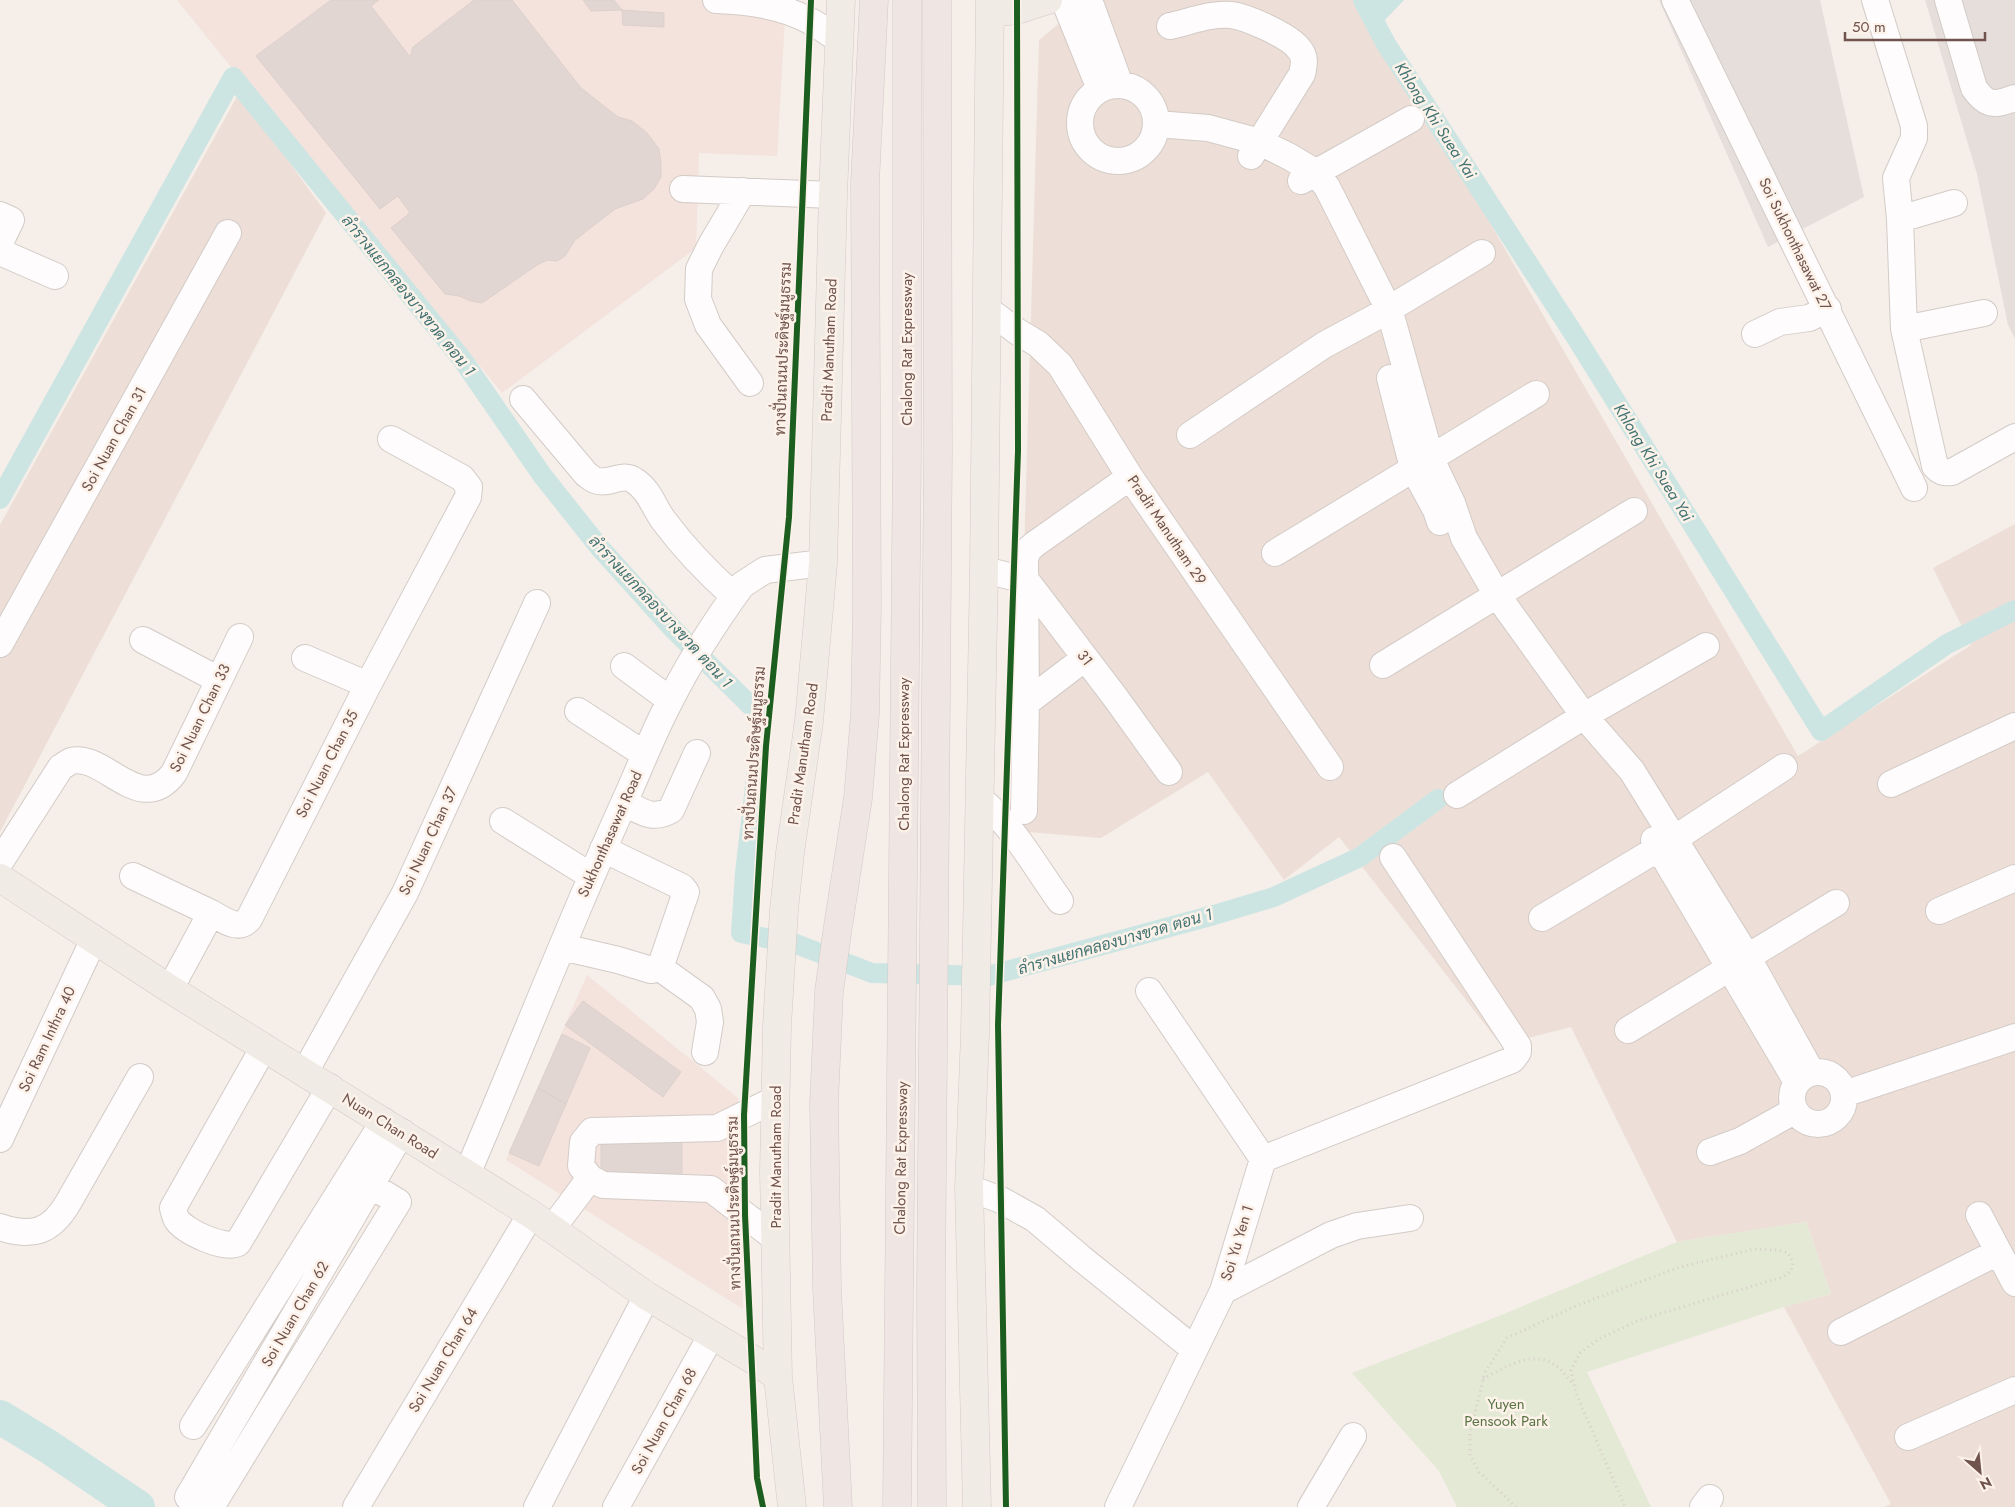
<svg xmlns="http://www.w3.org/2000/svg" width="2015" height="1507" font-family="Jost,Sarabun,sans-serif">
	<rect width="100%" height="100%" fill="#f5eee9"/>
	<path fill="#eddfd7" d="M 1087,0 L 1361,0 L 1798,756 L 1971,645 L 1933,568 L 2015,524 L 2015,1507 L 1884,1507 L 1891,1504 L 1784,1307 L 1831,1294 L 1806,1222 L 1677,1242 L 1571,1027 L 1501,1045 L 1339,837 L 1284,880 L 1208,772 L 1101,838 L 1016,831 L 1039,40 Z
		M 239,93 L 326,213 L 0,832 L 0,525 Z"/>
	<path fill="#f4e2dd" d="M 177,0 L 786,0 L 777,156 L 699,153 L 696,248 L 502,393 L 341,196 L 240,78 Z
		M 587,975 L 738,1098 L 743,1309 L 506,1160 Z"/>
	<path fill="#e6deda" d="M 1659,0 L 1820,0 L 1864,197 L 1768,247 Z
		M 1925,0 L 2015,0 L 2015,339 L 2008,325 L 1977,174 Z"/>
	<path fill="#e4e9d5" d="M 1806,1222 L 1831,1294 L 1784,1307 L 1587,1372 L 1651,1507 L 1457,1507 L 1439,1471 L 1352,1373 L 1499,1316 L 1677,1242 Z"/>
	<path fill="#cce5e3" d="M 1371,0 L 1404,0 L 1384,21 Z"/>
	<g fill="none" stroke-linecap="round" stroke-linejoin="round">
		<path stroke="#cce5e3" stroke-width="20" d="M 1363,0 L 1386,44 L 1577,339 L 1821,731 L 1947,644 L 2015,610
			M 0,499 L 233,77 L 462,359 L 542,475 L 600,548 L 673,629 L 763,718 L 745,873 L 741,933 L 796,944 L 872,973 L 988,976 L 1214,915 L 1274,897 L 1360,857 L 1438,799"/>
		<path stroke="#cce5e3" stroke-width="34" d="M 0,1417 L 49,1447 L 138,1507"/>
	</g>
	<path fill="#e1d6d1" stroke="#ddd0cc" d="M 331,0 L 379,0 L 371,6 L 410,57 L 413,47 L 474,0 L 512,0 L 581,88 L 618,117 L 632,121 L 647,133 L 659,149 L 661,163 L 661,177 L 654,189 L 643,199 L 615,209 L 575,240 L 565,256 L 557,261 L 547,260 L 537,265 L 482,303 L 471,301 L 459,296 L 445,294 L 391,228 L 410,213 L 398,196 L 380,209 L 256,56 Z
		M 583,0 L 614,0 L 622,10 L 591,11 Z
		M 622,10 L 664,13 L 664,27 L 623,25 Z
		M 583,1001 L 681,1072 L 663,1097 L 565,1025 Z
		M 562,1034 L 590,1048 L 566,1104 L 538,1088 Z
		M 538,1088 L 566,1104 L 539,1166 L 509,1153 Z
		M 601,1141 L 682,1141 L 682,1178 L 601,1176 Z"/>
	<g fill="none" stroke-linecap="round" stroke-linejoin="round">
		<g stroke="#d3cbc7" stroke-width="28">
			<path id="minor" d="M 716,0 C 746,1 783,6 810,21 C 820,26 830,34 839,40
				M 1064,0 L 1100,89
				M 1089,0 L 1120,85
				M 1675,0 L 1914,488
				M 1875,0 L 1914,126 L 1914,138 L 1896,178 L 1900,219 L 1904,329 L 1935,466 C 1940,472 1944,473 1952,472 L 2015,437
				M 1948,0 L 1974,88 C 1987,107 1995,105 2015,98
				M 1170,26 C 1189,22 1211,13 1231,15 C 1247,17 1290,36 1299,49 C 1306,57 1304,65 1302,74 L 1251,156
				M1080 123a38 38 0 1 1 76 0a38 38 0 1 1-76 0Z
				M 1157,124 L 1208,128 L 1260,142 L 1290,157 L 1315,172 L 1327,187 L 1390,312 L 1431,459 L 1452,503 L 1464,538 L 1497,595 L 1584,716 L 1632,771 L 1748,958 L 1812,1073
				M 1301,181 L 1411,119
				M 683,189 L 833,195
				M 743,191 L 711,245 L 699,269 L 698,299 L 708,325 L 750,383
				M 0,215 L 11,220 L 0,243
				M 1900,219 L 1954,203
				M 0,252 L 55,276
				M 988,310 L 1018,332 L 1038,344 L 1060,365 L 1130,477 L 1330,767
				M 1904,329 L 1984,313
				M 1755,334 L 1780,322 L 1809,318 L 1828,309
				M 1390,378 L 1413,468 L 1436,510 L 1440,522
				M 523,399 L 586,474 C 589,476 592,479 595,480 C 609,486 622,471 635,481 C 650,491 654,508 664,521 C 685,549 708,573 734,596
				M 1190,435 L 1324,345 L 1374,318 L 1482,253
				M 1275,553 L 1536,394
				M 984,570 L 1026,580 L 1115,697 L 1169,772
				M 143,640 L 219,680
				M 0,644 L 228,233
				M 305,658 L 368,685
				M 1383,665 L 1634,511
				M 624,666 L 670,700
				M 1026,703 L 1085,658
				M 578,711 L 644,754
				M 1891,784 L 2015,726
				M 1457,795 L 1584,716 L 1706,646
				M 980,799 C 1014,827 1035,866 1060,901
				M 624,803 C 642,811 652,821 671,810 L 697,753
				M 1024,811 L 1026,703 L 1025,558 L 1029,549 L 1035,544 L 1130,477
				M 503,821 L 591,876
				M 1654,840 L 1797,1082
				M 0,862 L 61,767 C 64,766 68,762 71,761 C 104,752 140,818 174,773 L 240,637
				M 133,876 L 211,913
				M 1939,911 L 2015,878
				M 1542,918 L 1674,839 L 1784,767
				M 562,947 L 618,960 L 651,970 L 660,968 L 686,892 L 682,887 L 603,849
				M 660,968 L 702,998 L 708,1009 L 710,1022 L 705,1052
				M 170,989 L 211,913 C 223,919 238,932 249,919 L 368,685 L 468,497 L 469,487 L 462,478 L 391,439
				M 1628,1030 L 1836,903
				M 264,1047 L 173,1208 C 174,1212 175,1217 177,1220 C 186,1232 224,1250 238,1243 L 330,1087
				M1792 1098a26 26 0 1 1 52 0a26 26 0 1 1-52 0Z
				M 305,1072 L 405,893 L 537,603
				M 1844,1094 L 2015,1037
				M 0,1139 L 94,939
				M 1710,1152 L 1740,1141 L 1794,1111
				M 1263,1159 L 1512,1060 L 1518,1052 L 1518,1046 L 1393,857
				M 467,1174 C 520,1051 568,926 623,805 C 639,770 652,735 670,701 C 690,661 715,622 742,585 L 765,570 L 823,563
				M 969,1188 L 1001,1200 L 1035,1219 L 1081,1258 L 1194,1349
				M 1979,1215 L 2015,1283
				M 0,1227 C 32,1238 51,1232 68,1203 L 140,1077
				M 552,1229 L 590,1178
				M 775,1238 L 711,1189 L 603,1185 L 590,1178 L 581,1166 L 583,1142 L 592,1131 L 717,1128 L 776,1099
				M 1223,1291 L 1331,1235 L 1357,1226 L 1410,1218
				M 1841,1332 L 1998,1252
				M 193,1426 L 384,1121
				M 1908,1437 L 2015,1390
				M 209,1507 L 188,1497 L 402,1132
				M 211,1507 L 398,1202 L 370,1185
				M 356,1507 L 531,1214
				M 537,1507 L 647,1296
				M 616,1507 L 711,1336
				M 1118,1507 L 1223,1291 L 1263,1159 L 1149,991
				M 1311,1507 L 1353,1436
				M 1703,1507 L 1710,1498"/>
		</g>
		<g stroke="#d3c9c6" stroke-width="29">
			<path id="major" d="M 990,13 L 1017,10 L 1048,0
				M 0,878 L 170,989 L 531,1214 L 647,1296 L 752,1359 L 778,1377
				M 792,1507 L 778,1377 L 774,1171 L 777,1026 L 784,910 L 790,853 L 809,721 L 823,563 L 833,195 L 841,0
				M 977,1507 L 969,1188 L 975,1034 L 984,570 L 990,0"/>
		</g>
		<g stroke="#d3c9c6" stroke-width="29">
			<path id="highway" d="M 838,1507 L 827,1289 L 824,1104 L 829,992 L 837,933 L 858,798 L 865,714 L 867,607 L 865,183 L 874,0
				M 897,1507 L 907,452 L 907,0
				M 932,1507 L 931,1289 L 938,452 L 937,0"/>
		</g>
		<path stroke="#d6cdca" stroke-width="3" stroke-dasharray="1 4" stroke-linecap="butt" d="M 1483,1379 C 1504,1368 1532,1349 1555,1365 C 1562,1369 1568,1379 1574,1385
			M 1516,1507 L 1479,1472 L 1470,1455 L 1470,1433 L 1485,1372 L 1507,1338 L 1578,1305 L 1677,1268 L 1754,1249 L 1778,1250 L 1788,1253 L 1793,1263 L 1791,1271 L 1783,1277 L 1639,1320 L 1597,1340 L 1580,1353 L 1571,1370 L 1576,1393 L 1625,1507"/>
		<use href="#minor" stroke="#fefcfc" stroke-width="26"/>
		<use href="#major" stroke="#f1ebe5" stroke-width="28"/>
		<use href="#highway" stroke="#efe6e4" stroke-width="28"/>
		<g stroke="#fdf2e9" stroke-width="9">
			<path id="cycleway" d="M 763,1507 L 757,1478 L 745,1215 L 744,1115 L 766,746 L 789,517 L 811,0
				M 1006,1507 L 998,1025 L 1018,451 L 1017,0"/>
		</g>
		<use href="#cycleway" stroke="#1b5e20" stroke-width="6"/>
	</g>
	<g text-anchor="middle" stroke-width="5" stroke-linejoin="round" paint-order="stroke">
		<g font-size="15" fill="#6f534c" stroke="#fdf2e9">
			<text transform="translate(1795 244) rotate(64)" y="5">Soi Sukhonthasawat 27</text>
			<text transform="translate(783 349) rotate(-88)" y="5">ทางปั่นถนนประดิษฐ์มนูธรรม</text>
			<text transform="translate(907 349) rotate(-90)" y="5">Chalong Rat Expressway</text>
			<text transform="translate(829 350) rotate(-88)" y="5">Pradit Manutham Road</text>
			<text transform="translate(114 439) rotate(-61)" y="5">Soi Nuan Chan 31</text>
			<text transform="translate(1167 530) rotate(56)" y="5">Pradit Manutham 29</text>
			<text transform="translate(1085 658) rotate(53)" y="5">31</text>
			<text transform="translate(200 718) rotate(-64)" y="5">Soi Nuan Chan 33</text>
			<text transform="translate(754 753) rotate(-86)" y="5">ทางปั่นถนนประดิษฐ์มนูธรรม</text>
			<text transform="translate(803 754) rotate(-82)" y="5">Pradit Manutham Road</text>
			<text transform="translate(904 754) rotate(-90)" y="5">Chalong Rat Expressway</text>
			<text transform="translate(327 764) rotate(-63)" y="5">Soi Nuan Chan 35</text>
			<text transform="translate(610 834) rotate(-66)" y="5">Sukhonthasawat Road</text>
			<text transform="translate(428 841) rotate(-65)" y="5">Soi Nuan Chan 37</text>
			<text transform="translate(47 1039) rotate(-65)" y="5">Soi Ram Inthra 40</text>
			<text transform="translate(390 1126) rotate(32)" y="5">Nuan Chan Road</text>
			<text transform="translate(776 1157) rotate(-90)" y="5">Pradit Manutham Road</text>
			<text transform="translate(901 1158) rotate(-89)" y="5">Chalong Rat Expressway</text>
			<text transform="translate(734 1203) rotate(-91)" y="5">ทางปั่นถนนประดิษฐ์มนูธรรม</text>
			<text transform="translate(1237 1243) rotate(-73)" y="5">Soi Yu Yen 1</text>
			<text transform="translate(295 1314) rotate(-60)" y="5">Soi Nuan Chan 62</text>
			<text transform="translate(443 1360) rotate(-59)" y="5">Soi Nuan Chan 64</text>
			<text transform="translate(664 1421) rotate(-61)" y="5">Soi Nuan Chan 68</text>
		</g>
		<g font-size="15" fill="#5b7445" stroke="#fdf2e9">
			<text x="1506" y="1409">Yuyen<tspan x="1506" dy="17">Pensook Park</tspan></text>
		</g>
		<g font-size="16" font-style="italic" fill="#427373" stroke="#fdf2e9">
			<text transform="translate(1436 120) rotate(57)" y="6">Khlong Khi Suea Yai</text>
			<text transform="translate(409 295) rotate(51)" y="6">ลำรางแยกคลองบางขวด ตอน 1</text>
			<text transform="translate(1654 462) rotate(58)" y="6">Khlong Khi Suea Yai</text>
			<text transform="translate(661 611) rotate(47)" y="6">ลำรางแยกคลองบางขวด ตอน 1</text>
			<text transform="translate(1115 941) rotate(-16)" y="6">ลำรางแยกคลองบางขวด ตอน 1</text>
		</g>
	</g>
	<g transform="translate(1980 1472) rotate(153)" stroke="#fdf2e9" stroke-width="4" paint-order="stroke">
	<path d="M0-4L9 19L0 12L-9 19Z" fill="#6f534c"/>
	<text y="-8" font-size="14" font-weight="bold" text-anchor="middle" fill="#6f534c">N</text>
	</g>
	<path d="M1845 32v8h140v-8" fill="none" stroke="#6f534c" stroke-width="2.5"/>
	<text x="1852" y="32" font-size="15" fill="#6f534c" stroke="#fdf2e9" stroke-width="4" paint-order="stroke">50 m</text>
</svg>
